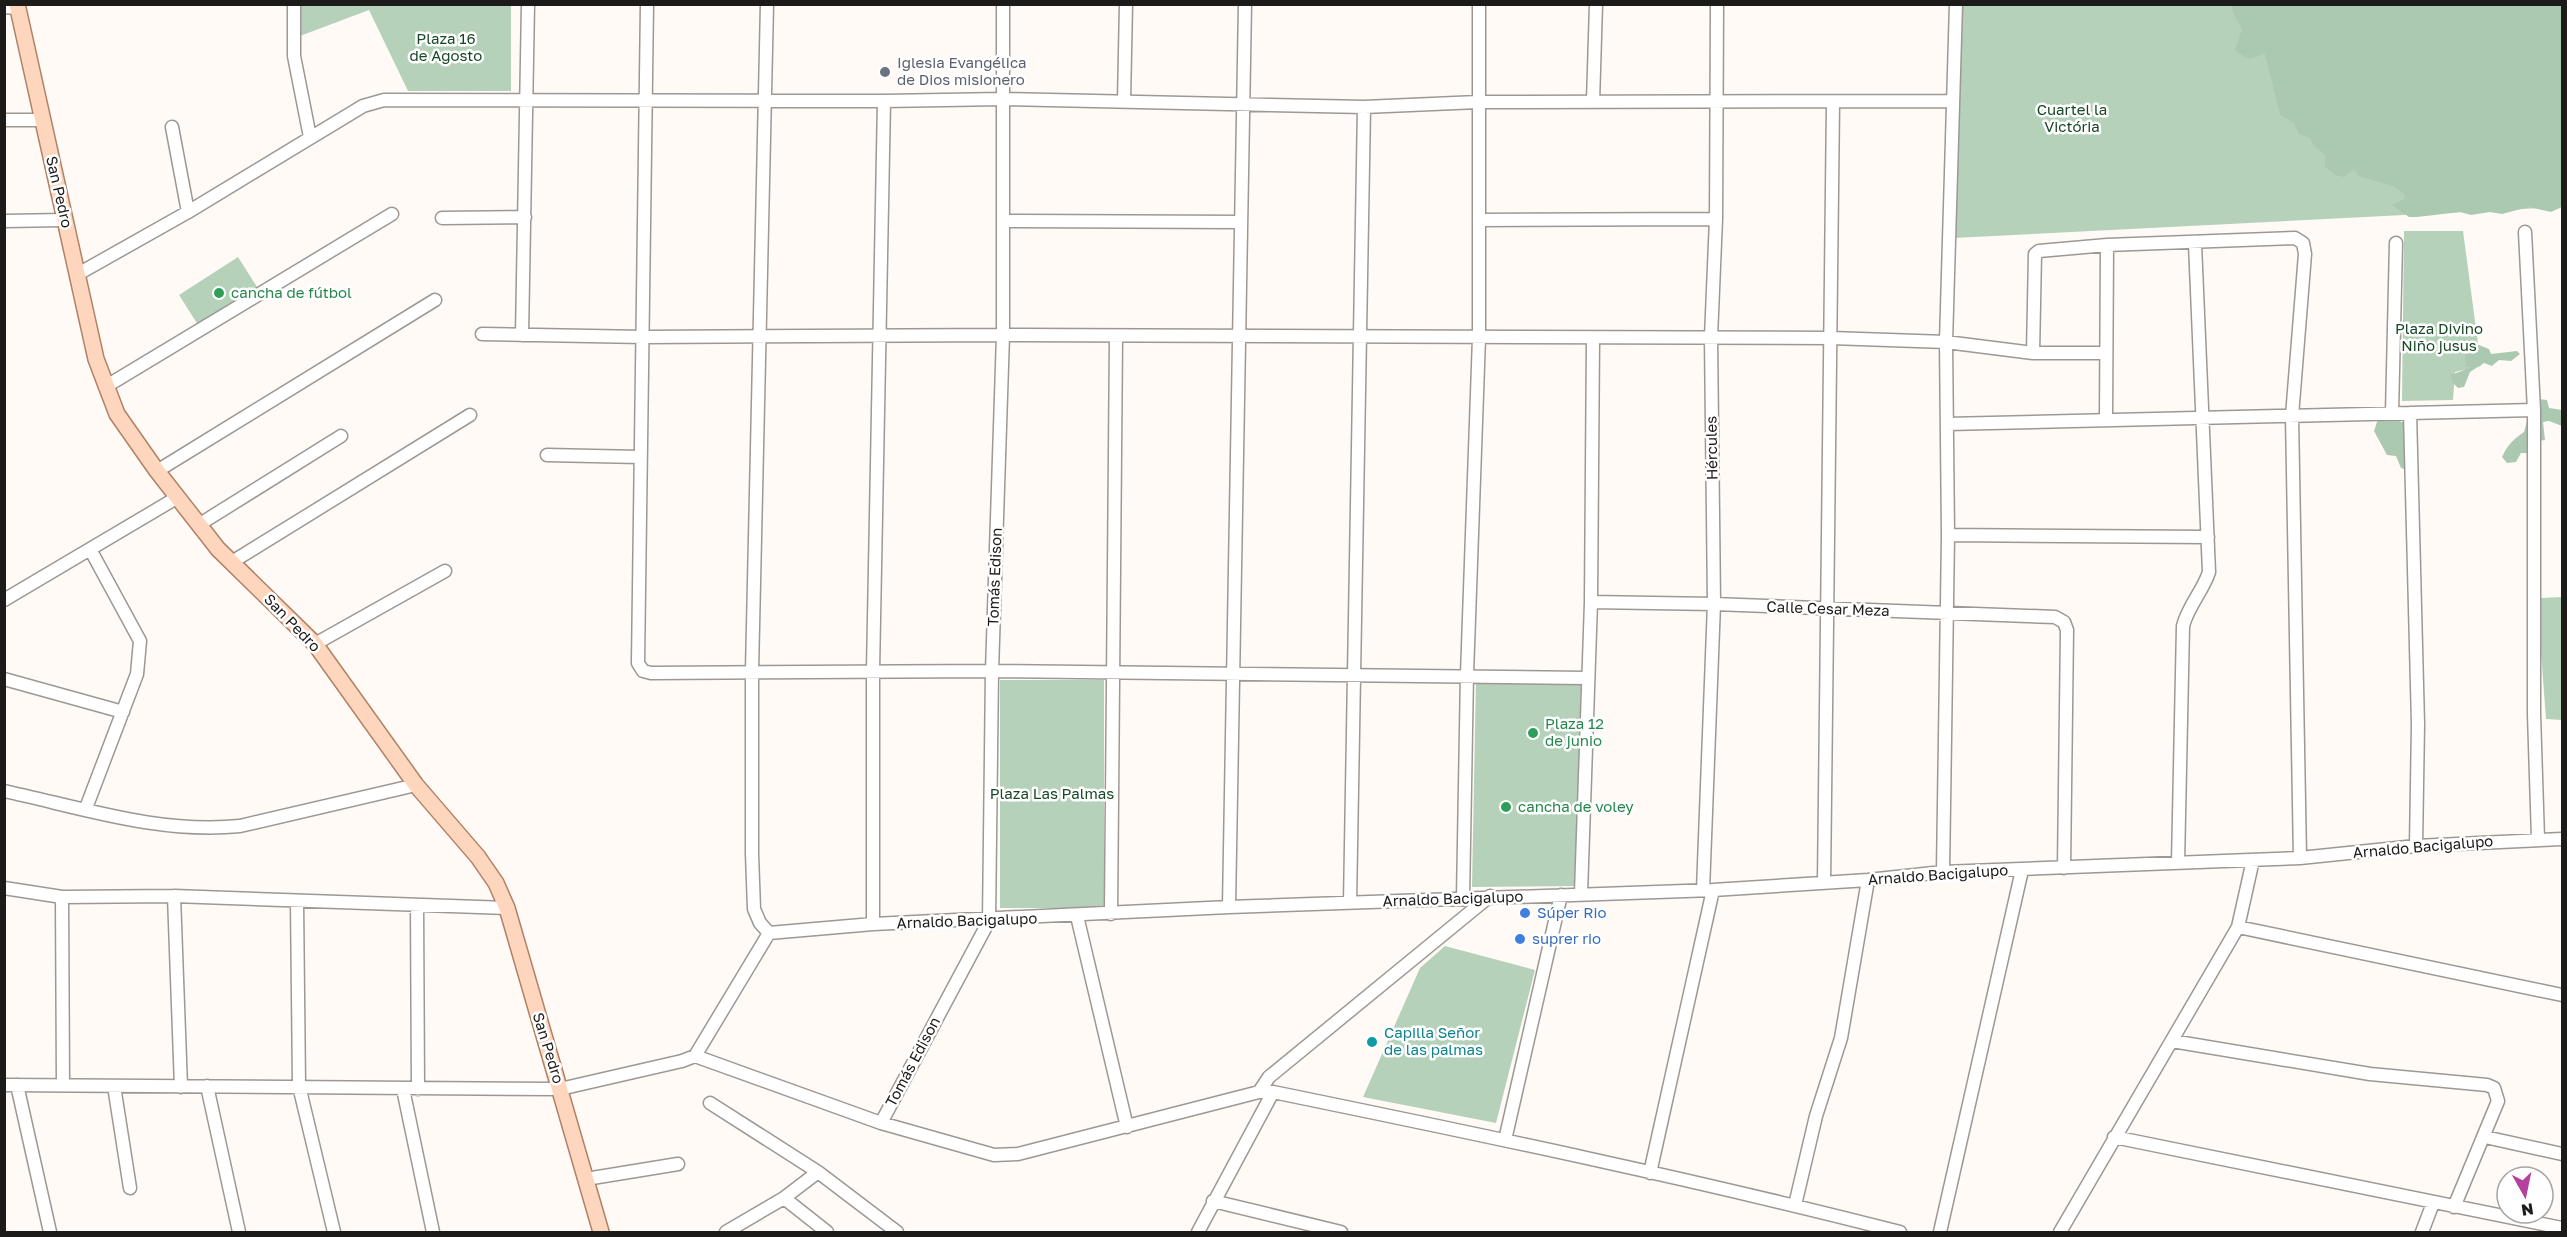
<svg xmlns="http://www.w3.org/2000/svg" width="2567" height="1237" font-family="'Golos Text',sans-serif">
	<rect width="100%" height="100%" fill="#fffaf6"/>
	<path fill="#b5d1b9" d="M 299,5 L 511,5 L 511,91 L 408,91 L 369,10 L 300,36 Z
		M 1961,5 L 2562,5 L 2562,207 L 1953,238 Z
		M 2404,231 L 2463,231 L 2481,366 L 2455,372 L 2453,400 L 2402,401 Z
		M 238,257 L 259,290 L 200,328 L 179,295 Z
		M 2562,597 L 2562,720 L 2546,719 L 2537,598 Z
		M 1000,680 L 1104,680 L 1104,908 L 1000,908 Z
		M 1476,680 L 1581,683 L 1575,886 L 1472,887 Z
		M 1445,946 L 1535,970 L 1496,1123 L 1363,1097 L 1420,968 Z"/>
	<path fill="#abc9b0" d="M 2231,5 L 2562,5 L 2562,207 L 2551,212 L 2529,207 L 2502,214 L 2490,212 L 2471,215 L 2460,212 L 2417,217 L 2409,217 L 2392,205 L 2404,199 L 2405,195 L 2395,187 L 2359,176 L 2354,169 L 2344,177 L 2335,175 L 2325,167 L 2325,155 L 2313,145 L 2310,138 L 2299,134 L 2294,123 L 2280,115 L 2265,54 C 2249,59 2250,62 2235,50 L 2242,29 L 2234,15 Z
		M 2464,339 L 2489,349 L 2491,354 L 2517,351 L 2520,354 L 2511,361 L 2499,360 L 2492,366 L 2484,363 L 2470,372 L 2464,387 L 2458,388 L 2452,382 L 2451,375 L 2472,367 L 2466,367 L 2465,354 L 2460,347 Z
		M 2539,399 L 2547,400 L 2549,408 L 2562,410 L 2562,426 L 2549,421 L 2543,422 L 2545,440 L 2538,441 L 2532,453 L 2521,453 L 2516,462 L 2507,463 L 2502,457 C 2508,444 2514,439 2524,432 L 2532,403 Z
		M 2397,417 L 2401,422 L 2405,422 L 2404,469 L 2401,468 L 2396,456 L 2387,455 L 2374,431 L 2378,419 Z"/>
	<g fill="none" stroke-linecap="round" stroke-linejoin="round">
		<g stroke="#9d9893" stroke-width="15">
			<path id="minor" d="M 294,4 L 294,56 L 310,137
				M 647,4 L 638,663 L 643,671 L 651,673 L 992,671 L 1586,678
				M 767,4 L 752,671 L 752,854 L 754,909 L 760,923 L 769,933
				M 4,7 L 18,8
				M 1124,101 L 1126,4
				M 1593,102 L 1596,4
				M 4,120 L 43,120
				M 172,127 L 188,212
				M 442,218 L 525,217
				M 1479,220 L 1716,219
				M 4,221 L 65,220
				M 1004,221 L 1241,222
				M 2525,232 L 2534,410 L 2534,714 L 2538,839
				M 78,274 L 188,212 L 363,106 L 384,100 L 884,101 L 1002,99 L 1364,107 L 1478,102 L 1953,101
				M 482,334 L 644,337 L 1003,335 L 1831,338 L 1946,342 L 2033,353 L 2106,353
				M 522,335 L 528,4
				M 2033,353 L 2035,254 L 2039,251 L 2107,245 L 2295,238 L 2303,243 L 2305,254 L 2292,416 L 2300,858
				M 105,387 L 392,214
				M 2392,413 L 2396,243
				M 2410,413 L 2418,724 L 2416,846
				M 2106,419 L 2107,245
				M 1947,424 L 2534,410
				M 547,455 L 640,457
				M 157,471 L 435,300
				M 200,524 L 341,436
				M 1948,535 L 2208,537
				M 232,562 L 470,415
				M 4,600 L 178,497
				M 1591,602 L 1714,604 L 2055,617 L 2064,622 L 2067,630 L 2064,868
				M 315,644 L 445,571
				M 4,679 L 123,712
				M 4,791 C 83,808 159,834 240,826 L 416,785
				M 86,808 L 137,674 L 140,641 L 90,549
				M 2178,863 L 2183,626 C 2188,606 2203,591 2209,572 L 2195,244
				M 1943,872 L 1948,535 L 1946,342 L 1956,4
				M 1824,883 L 1833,103
				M 4,888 L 62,897 L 174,896 L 507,908
				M 1703,890 L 1714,604 L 1711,337 L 1716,219 L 1717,4
				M 1581,893 L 1591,602 L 1593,338
				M 174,896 L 181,1087
				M 62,897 L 63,1085
				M 1463,898 L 1467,674 L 1479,338 L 1479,4
				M 297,902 L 299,1086 L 334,1232
				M 1350,903 L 1364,107
				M 417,905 L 418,1089
				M 1229,907 L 1245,4
				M 1111,914 L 1116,337
				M 1077,916 L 1127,1127
				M 873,924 L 873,671 L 884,101
				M 2238,927 L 2562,995
				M 769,933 L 873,924 L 1229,907 L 1713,890 L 1868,880 L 1943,872 L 2300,858 L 2416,846 L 2562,839
				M 2172,1041 L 2370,1074 L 2487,1085 L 2494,1088 L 2498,1101 L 2454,1207
				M 695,1056 L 881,1123 L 994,1155 L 1018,1154 L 1259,1092 L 1273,1092 C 1483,1135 1693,1179 1900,1232
				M 4,1085 L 560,1089 L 682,1061 L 695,1056 L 769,933
				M 17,1085 L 50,1232
				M 114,1086 L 130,1188
				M 207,1086 L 239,1232
				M 403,1089 L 433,1232
				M 1259,1092 L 1269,1077 L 1490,896
				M 710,1103 L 818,1172 L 897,1232
				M 881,1123 L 989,921 L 992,671 L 1003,335 L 1003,4
				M 2114,1137 L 2562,1228
				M 2485,1137 L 2562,1154
				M 1505,1140 L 1561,895
				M 1650,1173 L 1713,890
				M 586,1179 L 678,1164
				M 784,1198 L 827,1232
				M 1213,1201 L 1341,1232
				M 1795,1205 L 1816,1116 L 1841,1038 L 1868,880
				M 726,1232 L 784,1198 L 818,1172
				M 1198,1232 L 1273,1092
				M 1940,1232 L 2022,870
				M 2060,1232 L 2238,927 L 2253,860
				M 2422,1232 L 2433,1203"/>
		</g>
		<g stroke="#af8267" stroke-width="18">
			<path id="major" d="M 17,4 L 96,359 L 117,414 L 157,471 L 218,549 L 315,644 L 416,785 L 478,857 L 496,883 L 507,908 L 601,1232"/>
		</g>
		<use href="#minor" stroke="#fff" stroke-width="12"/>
		<use href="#major" stroke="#fed5bd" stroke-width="15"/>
	</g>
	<circle fill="#6b7280" stroke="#fff" stroke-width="2" cx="885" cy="72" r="6"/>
	<g fill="#2e9e5b" stroke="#fff" stroke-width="2">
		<circle cx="219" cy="293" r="6"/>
		<circle cx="1533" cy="733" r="6"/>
		<circle cx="1506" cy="807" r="6"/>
	</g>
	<g fill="#3f7fe0" stroke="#fff" stroke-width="2">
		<circle cx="1525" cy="913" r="6"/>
		<circle cx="1520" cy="939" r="6"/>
	</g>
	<circle fill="#0f9aa8" stroke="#fff" stroke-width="2" cx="1372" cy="1042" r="6"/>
	<g text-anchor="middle" stroke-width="5" stroke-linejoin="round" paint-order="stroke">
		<g font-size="15" fill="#184726" stroke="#fff">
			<text x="446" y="44">Plaza 16<tspan x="446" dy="17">de Agosto</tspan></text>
			<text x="2072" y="115">Cuartel la<tspan x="2072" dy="17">Victória</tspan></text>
			<text x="2439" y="334">Plaza Divino<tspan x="2439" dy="17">Niño jusus</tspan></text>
			<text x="1052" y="799">Plaza Las Palmas</text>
		</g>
		<g font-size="15" fill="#5b616d" stroke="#fff" text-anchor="start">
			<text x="897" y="68">Iglesia Evangélica<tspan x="897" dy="17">de Dios misionero</tspan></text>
		</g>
		<g font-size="15" fill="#1d1b19" stroke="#fff">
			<text transform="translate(59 192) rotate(77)" y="5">San Pedro</text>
			<text transform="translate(1712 448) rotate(-91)" y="5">Hércules</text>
			<text transform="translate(995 577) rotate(-88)" y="5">Tomás Edison</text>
			<text transform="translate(1828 609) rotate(2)" y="5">Calle Cesar Meza</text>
			<text transform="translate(292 623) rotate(46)" y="5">San Pedro</text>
			<text transform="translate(2423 847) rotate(-5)" y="5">Arnaldo Bacigalupo</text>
			<text transform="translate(1938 875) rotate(-4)" y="5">Arnaldo Bacigalupo</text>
			<text transform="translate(1453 899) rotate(-2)" y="5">Arnaldo Bacigalupo</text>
			<text transform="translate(967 921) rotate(-2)" y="5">Arnaldo Bacigalupo</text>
			<text transform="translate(548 1048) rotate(73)" y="5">San Pedro</text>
			<text transform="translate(913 1062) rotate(-62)" y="5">Tomás Edison</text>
		</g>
		<g font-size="15" fill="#27864d" stroke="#fff" text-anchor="start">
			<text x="231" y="298">cancha de fútbol</text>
			<text x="1545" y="729">Plaza 12<tspan x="1545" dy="17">de junio</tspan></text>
			<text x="1518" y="812">cancha de voley</text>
		</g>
		<g font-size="15" fill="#366cbe" stroke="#fff" text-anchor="start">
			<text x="1537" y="918">Súper Rio</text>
			<text x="1532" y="944">suprer rio</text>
		</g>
		<g font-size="15" fill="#0d838f" stroke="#fff" text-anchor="start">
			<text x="1384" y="1038">Capilla Señor<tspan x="1384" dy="17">de las palmas</tspan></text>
		</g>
	</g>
	<rect width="2567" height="1237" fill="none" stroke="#1d1b19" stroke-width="12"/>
	<g transform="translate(2525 1195) rotate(171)"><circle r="28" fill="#ffffff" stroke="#a5a4a3" stroke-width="1.5"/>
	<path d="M0-4.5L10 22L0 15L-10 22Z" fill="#b4419b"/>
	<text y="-9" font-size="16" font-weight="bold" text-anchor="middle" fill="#1d1b19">N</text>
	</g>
</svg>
